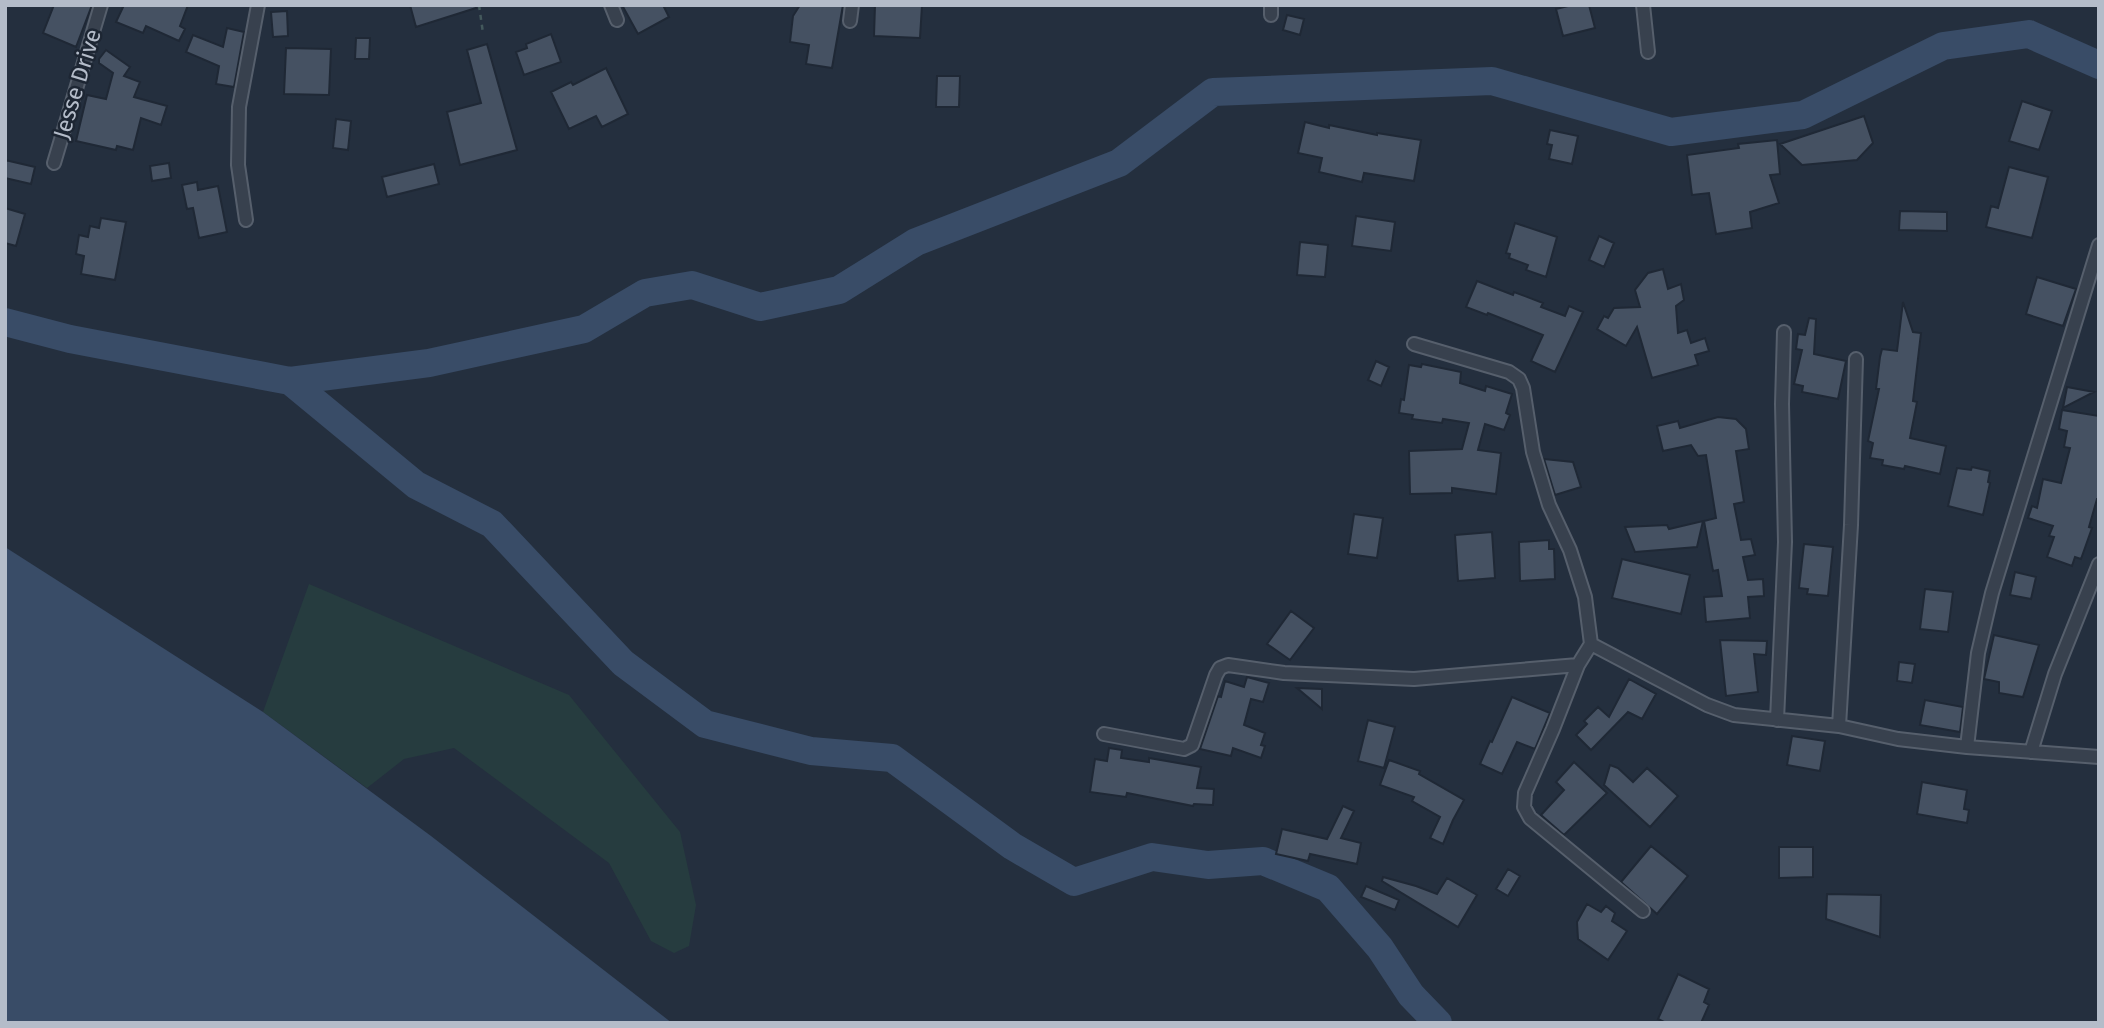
<svg xmlns="http://www.w3.org/2000/svg" width="2104" height="1028" font-family="'Fira Sans',sans-serif">
	<rect width="100%" height="100%" fill="#242f3e"/>
	<path fill="#263c3f" d="M 309,584 L 569,695 L 680,832 L 696,905 L 689,946 L 674,953 L 651,941 L 609,863 L 454,748 L 404,759 L 367,788 L 263,712 Z"/>
	<path fill="#394c67" d="M 5,547 L 263,712 L 431,836 L 672,1023 L 5,1023 Z"/>
	<g fill="none" stroke-linecap="round" stroke-linejoin="round">
		<path stroke="#394c67" stroke-width="28" d="M 5,322 L 70,339 L 290,381 L 429,363 L 584,329 L 645,293 L 692,285 L 760,307 L 839,290 L 916,242 L 1119,163 L 1213,92 L 1492,81 L 1671,132 L 1803,115 L 1943,46 L 2029,34 L 2099,65
			M 290,381 L 416,485 L 492,524 L 623,663 L 705,724 L 811,751 L 892,758 L 1012,846 L 1074,882 L 1152,857 L 1208,865 L 1263,861 L 1328,888 L 1380,948 L 1411,995 L 1438,1023"/>
	</g>
	<path fill="#455162" stroke="#1f2835" stroke-width="2" d="M 54,5 L 92,5 L 76,47 L 43,33 Z
		M 124,5 L 188,5 L 180,26 L 185,29 L 179,41 L 146,26 L 143,33 L 116,22 Z
		M 410,5 L 475,5 L 476,8 L 416,27 Z
		M 622,5 L 663,5 L 669,17 L 638,34 Z
		M 800,5 L 843,5 L 832,68 L 806,64 L 809,45 L 790,42 L 793,16 Z
		M 875,5 L 922,5 L 920,38 L 874,36 Z
		M 1572,5 L 1589,5 L 1595,28 L 1563,36 L 1556,9 Z
		M 287,11 L 288,36 L 273,37 L 271,12 Z
		M 1287,15 L 1304,19 L 1300,35 L 1283,30 Z
		M 227,28 L 244,32 L 234,87 L 216,84 L 219,66 L 186,52 L 193,35 L 223,47 Z
		M 551,34 L 561,62 L 524,75 L 516,52 L 527,48 L 526,44 Z
		M 356,38 L 370,38 L 369,59 L 355,59 Z
		M 487,44 L 517,150 L 460,165 L 447,112 L 481,103 L 467,50 Z
		M 286,48 L 331,49 L 329,95 L 284,94 Z
		M 106,50 L 130,67 L 124,76 L 140,82 L 134,97 L 167,106 L 161,125 L 141,118 L 133,150 L 117,146 L 116,150 L 76,141 L 87,95 L 106,99 L 113,73 L 99,63 L 99,59 Z
		M 606,68 L 628,114 L 602,127 L 596,116 L 569,129 L 551,92 L 571,82 L 573,85 Z
		M 937,76 L 960,76 L 959,107 L 936,107 Z
		M 2022,101 L 2052,111 L 2039,150 L 2009,141 Z
		M 1864,116 L 1873,143 L 1857,160 L 1802,165 L 1780,144 Z
		M 336,119 L 351,121 L 348,150 L 333,148 Z
		M 1305,122 L 1329,128 L 1329,125 L 1377,135 L 1377,133 L 1421,140 L 1414,181 L 1364,173 L 1362,182 L 1319,172 L 1322,158 L 1298,153 Z
		M 1550,130 L 1578,136 L 1572,164 L 1549,159 L 1552,145 L 1547,144 Z
		M 1777,140 L 1780,174 L 1770,175 L 1779,203 L 1750,212 L 1752,228 L 1716,234 L 1709,193 L 1692,195 L 1687,155 L 1739,148 L 1738,144 Z
		M 5,160 L 35,167 L 31,184 L 5,178 Z
		M 169,163 L 171,178 L 152,181 L 150,166 Z
		M 434,164 L 439,184 L 387,197 L 382,177 Z
		M 2009,167 L 2048,177 L 2032,238 L 1986,227 L 1991,206 L 1998,208 Z
		M 197,182 L 198,190 L 218,186 L 227,232 L 199,238 L 193,208 L 187,209 L 182,185 Z
		M 5,208 L 25,214 L 16,246 L 5,243 Z
		M 1900,211 L 1947,212 L 1947,231 L 1899,230 Z
		M 1356,216 L 1395,222 L 1391,251 L 1352,246 Z
		M 101,218 L 126,222 L 115,280 L 81,274 L 84,256 L 76,254 L 79,235 L 88,237 L 90,226 L 99,228 Z
		M 1515,223 L 1557,237 L 1546,277 L 1526,270 L 1528,265 L 1509,258 L 1510,254 L 1506,253 Z
		M 1599,236 L 1614,243 L 1604,267 L 1589,260 Z
		M 1300,242 L 1328,245 L 1325,277 L 1297,275 Z
		M 1663,269 L 1668,289 L 1681,284 L 1684,300 L 1676,306 L 1678,333 L 1687,330 L 1691,343 L 1705,338 L 1709,351 L 1695,355 L 1698,365 L 1652,378 L 1637,327 L 1626,346 L 1597,329 L 1604,316 L 1608,318 L 1614,308 L 1640,307 L 1635,290 L 1648,273 Z
		M 2037,277 L 2076,289 L 2063,326 L 2026,314 Z
		M 1477,281 L 1513,295 L 1514,292 L 1543,303 L 1541,307 L 1565,316 L 1569,306 L 1583,312 L 1555,372 L 1531,361 L 1543,335 L 1488,313 L 1487,315 L 1466,307 Z
		M 1903,302 L 1913,332 L 1921,333 L 1913,401 L 1917,402 L 1910,438 L 1946,446 L 1940,474 L 1905,466 L 1904,469 L 1882,465 L 1883,460 L 1870,458 L 1873,443 L 1868,441 L 1879,389 L 1876,389 L 1880,357 L 1882,349 L 1897,351 Z
		M 1809,318 L 1816,319 L 1814,354 L 1846,361 L 1838,399 L 1802,392 L 1803,386 L 1794,384 L 1802,350 L 1796,349 L 1798,334 L 1805,335 Z
		M 1376,361 L 1389,367 L 1381,386 L 1368,380 Z
		M 1422,364 L 1461,372 L 1460,383 L 1485,391 L 1486,386 L 1512,394 L 1506,413 L 1510,415 L 1504,430 L 1485,424 L 1478,450 L 1501,453 L 1496,494 L 1452,488 L 1452,493 L 1410,494 L 1409,451 L 1462,449 L 1469,423 L 1443,419 L 1442,423 L 1412,419 L 1413,415 L 1399,413 L 1401,399 L 1404,400 L 1409,365 L 1421,367 Z
		M 2067,387 L 2094,392 L 2063,408 Z
		M 2062,410 L 2099,416 L 2099,499 L 2097,499 L 2089,527 L 2092,528 L 2081,559 L 2075,557 L 2072,566 L 2047,557 L 2054,537 L 2049,536 L 2053,526 L 2028,518 L 2032,506 L 2037,508 L 2043,479 L 2061,483 L 2070,448 L 2064,447 L 2067,431 L 2059,429 Z
		M 1718,417 L 1736,419 L 1746,429 L 1749,449 L 1736,451 L 1744,502 L 1734,504 L 1741,540 L 1751,539 L 1755,555 L 1743,557 L 1748,580 L 1763,579 L 1764,596 L 1748,597 L 1750,618 L 1706,622 L 1704,597 L 1722,596 L 1718,570 L 1713,571 L 1704,521 L 1716,518 L 1706,455 L 1698,456 L 1691,445 L 1663,451 L 1657,426 L 1678,421 L 1680,428 Z
		M 1544,459 L 1573,462 L 1581,487 L 1555,495 Z
		M 1972,467 L 1990,471 L 1988,482 L 1990,483 L 1983,515 L 1948,506 L 1957,468 L 1971,470 Z
		M 1354,514 L 1383,518 L 1377,558 L 1348,554 Z
		M 1703,521 L 1697,547 L 1635,552 L 1625,527 L 1667,525 L 1669,529 Z
		M 1492,532 L 1495,578 L 1458,581 L 1455,535 Z
		M 1549,540 L 1549,549 L 1554,549 L 1555,579 L 1520,581 L 1519,542 Z
		M 1804,544 L 1833,547 L 1828,596 L 1807,594 L 1808,589 L 1799,588 Z
		M 1622,559 L 1690,575 L 1681,614 L 1612,598 Z
		M 2015,572 L 2036,577 L 2031,599 L 2010,595 Z
		M 1925,589 L 1953,592 L 1948,632 L 1920,629 Z
		M 1291,611 L 1314,628 L 1290,660 L 1267,644 Z
		M 1994,635 L 2039,645 L 2023,697 L 1999,693 L 1999,682 L 1984,679 Z
		M 1720,640 L 1767,641 L 1766,655 L 1754,654 L 1758,692 L 1726,696 Z
		M 1899,662 L 1915,664 L 1912,683 L 1897,681 Z
		M 1247,677 L 1269,683 L 1263,702 L 1251,699 L 1244,725 L 1265,733 L 1261,745 L 1265,746 L 1261,758 L 1233,748 L 1231,756 L 1200,749 L 1218,696 L 1221,697 L 1225,681 L 1244,687 Z
		M 1629,679 L 1656,694 L 1642,719 L 1628,712 L 1591,750 L 1576,735 L 1587,724 L 1584,721 L 1598,707 L 1609,717 Z
		M 1297,688 L 1322,689 L 1322,709 Z
		M 1512,697 L 1550,713 L 1535,749 L 1517,742 L 1502,774 L 1480,764 L 1490,741 L 1492,742 Z
		M 1925,700 L 1963,707 L 1960,732 L 1920,725 Z
		M 1368,720 L 1395,727 L 1384,768 L 1358,761 Z
		M 1792,736 L 1825,741 L 1820,771 L 1787,765 Z
		M 1109,748 L 1122,750 L 1121,758 L 1149,762 L 1149,758 L 1201,767 L 1197,788 L 1214,789 L 1213,805 L 1194,804 L 1193,806 L 1127,793 L 1126,797 L 1090,792 L 1095,759 L 1107,761 Z
		M 1389,760 L 1420,771 L 1419,774 L 1464,800 L 1453,820 L 1443,844 L 1430,838 L 1440,817 L 1412,801 L 1414,797 L 1380,785 Z
		M 1574,762 L 1607,793 L 1564,835 L 1541,815 L 1564,790 L 1556,782 Z
		M 1610,765 L 1618,768 L 1633,782 L 1647,768 L 1678,796 L 1650,827 L 1604,785 Z
		M 1922,782 L 1967,790 L 1964,809 L 1969,810 L 1967,823 L 1917,814 Z
		M 1343,806 L 1354,811 L 1341,838 L 1361,843 L 1357,864 L 1310,854 L 1308,861 L 1276,854 L 1282,829 L 1327,839 Z
		M 1651,846 L 1688,876 L 1657,914 L 1621,882 Z
		M 1779,847 L 1813,847 L 1813,877 L 1779,878 Z
		M 1508,869 L 1520,876 L 1508,896 L 1496,889 Z
		M 1383,877 L 1416,886 L 1437,894 L 1447,878 L 1477,895 L 1458,927 L 1382,881 Z
		M 1366,886 L 1399,900 L 1395,910 L 1361,897 Z
		M 1827,894 L 1881,895 L 1880,937 L 1826,919 Z
		M 1587,904 L 1601,912 L 1606,906 L 1615,913 L 1612,921 L 1627,931 L 1608,960 L 1578,939 L 1577,922 Z
		M 1678,974 L 1709,989 L 1704,1002 L 1709,1005 L 1701,1023 L 1666,1023 L 1658,1019 Z"/>
	<g fill="none" stroke-linecap="round" stroke-linejoin="round">
		<g stroke="#565f6c" stroke-width="16">
			<path id="minor" d="M 611,5 L 617,20
				M 1643,5 L 1648,52
				M 1271,15 L 1271,5
				M 850,21 L 852,5
				M 54,163 L 101,5
				M 246,220 L 238,165 L 239,107 L 258,5
				M 1414,344 L 1509,372 L 1519,379 L 1523,388 L 1533,452 L 1549,505 L 1570,550 L 1585,597 L 1591,644 L 1578,665 L 1553,729 L 1525,793 L 1524,807 L 1530,818 L 1643,911
				M 1591,644 L 1707,705 L 1734,715 L 1839,726 L 1898,739 L 1967,747 L 2099,757
				M 1777,720 L 1785,542 L 1782,404 L 1784,332
				M 1839,726 L 1851,525 L 1856,359
				M 1104,734 L 1184,749 L 1192,745 L 1216,675 L 1220,668 L 1228,665 L 1284,673 L 1414,679 L 1578,665
				M 1967,747 L 1978,653 L 1992,593 L 2099,245
				M 2031,752 L 2055,674 L 2099,564"/>
		</g>
		<path stroke="#44595c" stroke-width="2.5" stroke-dasharray="5 5" stroke-linecap="butt" d="M 479,5 L 483,33"/>
		<use href="#minor" stroke="#38414e" stroke-width="12"/>
	</g>
	<g text-anchor="middle" stroke-width="5" stroke-linejoin="round" paint-order="stroke">
		<g font-size="23" fill="#b4bcc9" stroke="#1d2633">
			<text transform="translate(77 84) rotate(-73)" y="8">Jesse Drive</text>
		</g>
	</g>
	<rect width="2104" height="1028" fill="none" stroke="#b4bcc9" stroke-width="14"/>
</svg>
